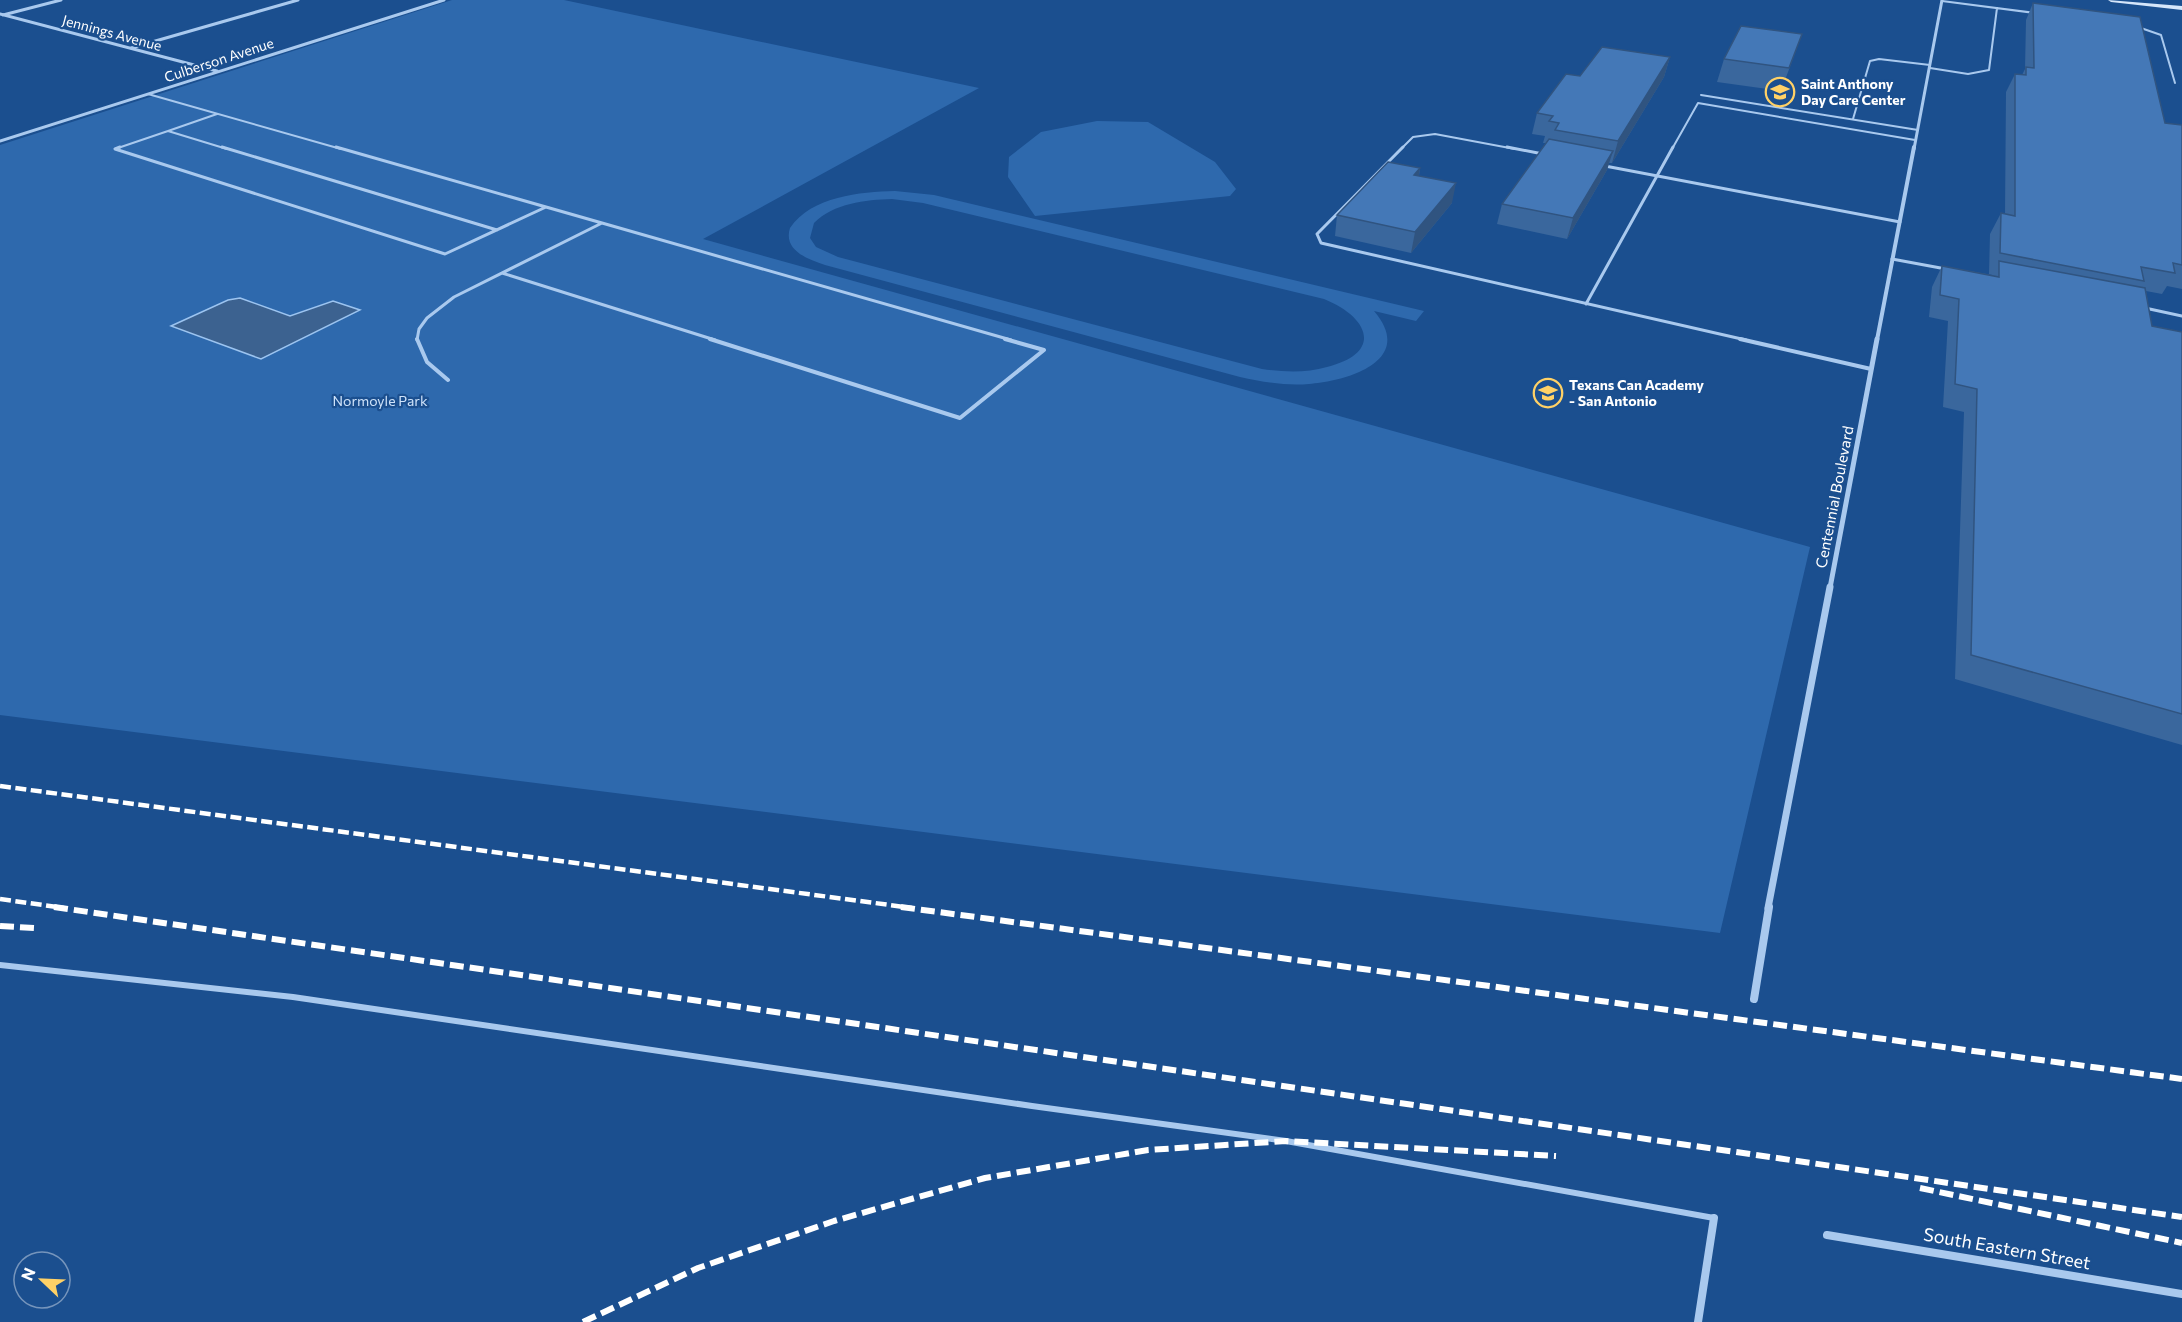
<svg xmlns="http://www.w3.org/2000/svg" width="2182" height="1322" font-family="Commissioner,sans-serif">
	<rect width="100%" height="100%" fill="#1b4f8f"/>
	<path fill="#2e69ad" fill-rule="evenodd" d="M 452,0 L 564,0 L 979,88 L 703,239 L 1810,547 L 1720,933 L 0,715 L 0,145 Z
		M 1097,121 L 1148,122 L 1215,162 L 1236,189 L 1230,196 L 1035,216 L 1008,177 L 1009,157 L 1041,132 Z
		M 895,191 L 934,195 L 1424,311 L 1416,321 L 1374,311 C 1416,360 1349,381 1309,384 C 1286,386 1263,382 1240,377 L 825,265 C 807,259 783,250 790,228 C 812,196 860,192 895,191 ZM 892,199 L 923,203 L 1324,299 C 1369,317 1384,353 1327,367 C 1306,373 1284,372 1262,369 L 838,257 L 816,247 L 810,238 L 814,223 C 834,203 865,200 892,199 Z"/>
	<path fill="#3c6290" stroke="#9cc4f0" stroke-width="1.5" d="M 240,298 L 290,316 L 333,301 L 360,310 L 261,359 L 171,326 L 228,300 Z"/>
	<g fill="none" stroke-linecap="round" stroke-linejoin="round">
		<path stroke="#a9c9ee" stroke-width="2" d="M 1942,1 L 2035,13
			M 2138,27 L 2161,35 L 2175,83
			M 1930,68 L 1968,74 L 1989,70 L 1997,8
			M 148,94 L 341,149
			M 1701,95 L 1918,130
			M 217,114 L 168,131 L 227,149
			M 1853,119 L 1870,61 L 1879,59 L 1930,65
			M 115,149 L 168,131
			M 1401,149 L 1413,137 L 1435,134 L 1515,149
			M 1672,149 L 1698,103 L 1915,140"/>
		<path stroke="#a9c9ee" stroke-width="3" d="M 120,147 L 115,149 L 445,254 L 546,207
			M 222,147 L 497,230
			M 336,147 L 602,223 L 454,297 L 427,318 L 419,329 L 417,340
			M 1403,147 L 1317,234 L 1321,243 L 1746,340
			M 1507,147 L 1543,154
			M 1605,166 L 1900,222
			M 602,223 L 1011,340
			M 1892,259 L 1946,269
			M 502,273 L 715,340
			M 1586,304 L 1673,147
			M 2145,308 L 2182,316"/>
		<path stroke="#a9c9ee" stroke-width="4" d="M 417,339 L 427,362 L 448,380
			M 710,339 L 960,418 L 1044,350 L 1005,339
			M 1740,339 L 1871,369"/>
		<path stroke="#a9c9ee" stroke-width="6" d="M 0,965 L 293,997 L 1032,1106 L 1286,1141 L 1714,1218"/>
		<path stroke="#a9c9ee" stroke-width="3" d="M 0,14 L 217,71
			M 3,15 L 61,0
			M 131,48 L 298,0
			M 0,141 L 444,0
			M 1914,149 L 1942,0"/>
		<path stroke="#a9c9ee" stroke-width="4" d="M 1877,340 L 1914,147"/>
		<path stroke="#a9c9ee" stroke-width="5" d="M 1830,588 L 1877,339"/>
		<path stroke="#a9c9ee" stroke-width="7" d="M 1768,908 L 1830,587"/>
		<path stroke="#a9c9ee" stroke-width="8" d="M 1754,999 L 1769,907
			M 1827,1235 L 2182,1294
			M 1698,1322 L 1714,1218"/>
		<path fill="#d6e6fa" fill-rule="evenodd" d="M 2108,0 L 2182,6 L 2182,10 L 2111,2 Z"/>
		<path stroke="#fff" stroke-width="4.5" stroke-dasharray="11 4.5" stroke-linecap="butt" d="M 0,786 L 912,908
			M 0,899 L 64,908"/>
		<path stroke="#fff" stroke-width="6" stroke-dasharray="14 6" stroke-linecap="butt" d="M 54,907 L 2182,1217
			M 901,907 L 2182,1079
			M 0,926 L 34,928
			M 1920,1188 L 2182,1243
			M 583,1322 L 698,1268 L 834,1221 L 985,1178 L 1148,1150 L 1286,1141 L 1556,1156"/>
	</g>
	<path fill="#3a679d" d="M 2033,3 L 2165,123 L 2182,125 L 2182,289 L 2167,286 L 2162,294 L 2146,291 L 2152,326 L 2182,332 L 2182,745 L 1955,679 L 1964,412 L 1943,407 L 1948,321 L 1929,317 L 1932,287 L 1942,266 L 1992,275 L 1989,274 L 1990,234 L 2001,213 L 2005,214 L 2006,92 L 2015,74 L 2022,75 L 2025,69 L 2026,20 Z
		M 1802,34 L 1781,91 L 1717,82 L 1724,59 Z
		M 1670,57 L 1664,77 L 1612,163 L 1609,163 L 1607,170 L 1567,239 L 1497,224 L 1502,204 L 1546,143 L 1543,143 L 1545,136 L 1532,134 L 1537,113 L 1580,76 Z
		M 1420,168 L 1419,176 L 1452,203 L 1411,253 L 1335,236 L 1337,215 Z"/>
	<path fill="#305480" d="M 1670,57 L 1664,77 L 1612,163 L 1618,141 Z
		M 1613,151 L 1607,170 L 1567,239 L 1573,218 Z
		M 1420,168 L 1417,188 L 1414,175 Z
		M 1456,183 L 1452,203 L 1411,253 L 1415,232 Z"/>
	<path fill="#4478b7" stroke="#305480" stroke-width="1.5" d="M 2033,3 L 2140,17 L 2165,123 L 2182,125 L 2182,265 L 2173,263 L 2175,273 L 2141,267 L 2144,281 L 2000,253 L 2001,213 L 2015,216 L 2015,74 L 2026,75 L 2026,67 L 2034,68 Z
		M 1741,26 L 1802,34 L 1789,68 L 1724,59 Z
		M 1602,47 L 1670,57 L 1618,141 L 1555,130 L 1559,123 L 1549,121 L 1553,116 L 1537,113 L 1566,74 L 1580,76 Z
		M 1549,139 L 1613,151 L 1573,218 L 1502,204 Z
		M 1388,162 L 1420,168 L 1414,175 L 1456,183 L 1415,232 L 1337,215 Z
		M 1999,261 L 2145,288 L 2152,326 L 2182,332 L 2182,714 L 1971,655 L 1977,389 L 1955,384 L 1959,299 L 1940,295 L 1942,266 L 1999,277 Z"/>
	<defs>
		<g id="school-ring" transform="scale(1.5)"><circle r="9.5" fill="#1b4f8f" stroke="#ffd166" stroke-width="1.5"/><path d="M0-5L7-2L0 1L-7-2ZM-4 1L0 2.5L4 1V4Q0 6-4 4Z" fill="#ffd166"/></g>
	</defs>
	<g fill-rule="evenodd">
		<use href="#school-ring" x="1780" y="92"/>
		<use href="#school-ring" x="1548" y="393"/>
	</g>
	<g text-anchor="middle" stroke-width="4.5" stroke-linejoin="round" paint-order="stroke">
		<g font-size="14" fill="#fff" stroke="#1b4f8f">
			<text transform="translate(112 33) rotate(15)" y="5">Jennings Avenue</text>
			<text transform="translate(219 60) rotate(-18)" y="5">Culberson Avenue</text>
		</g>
		<g font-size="14" font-weight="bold" fill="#fff" stroke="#1b4f8f" text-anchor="start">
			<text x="1801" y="89">Saint Anthony<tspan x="1801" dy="16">Day Care Center</tspan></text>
			<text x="1569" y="390">Texans Can Academy<tspan x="1569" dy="16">- San Antonio</tspan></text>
		</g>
		<g font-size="14" fill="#cfe3fa" stroke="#1b4f8f">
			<text x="380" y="406">Normoyle Park</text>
		</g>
		<g font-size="15" fill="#fff" stroke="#1b4f8f">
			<text transform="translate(1835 497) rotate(-79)" y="5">Centennial Boulevard</text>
		</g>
		<g font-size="18" fill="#fff" stroke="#1b4f8f">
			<text transform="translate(2007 1249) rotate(10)" y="6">South Eastern Street</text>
		</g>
	</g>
	<g transform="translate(42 1280) rotate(293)"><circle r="28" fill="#1b4f8f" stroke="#7695bc" stroke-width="1.5"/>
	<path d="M0-4.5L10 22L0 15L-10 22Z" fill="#ffd166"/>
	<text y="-9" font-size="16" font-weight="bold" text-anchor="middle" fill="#ffffff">N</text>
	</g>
</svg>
